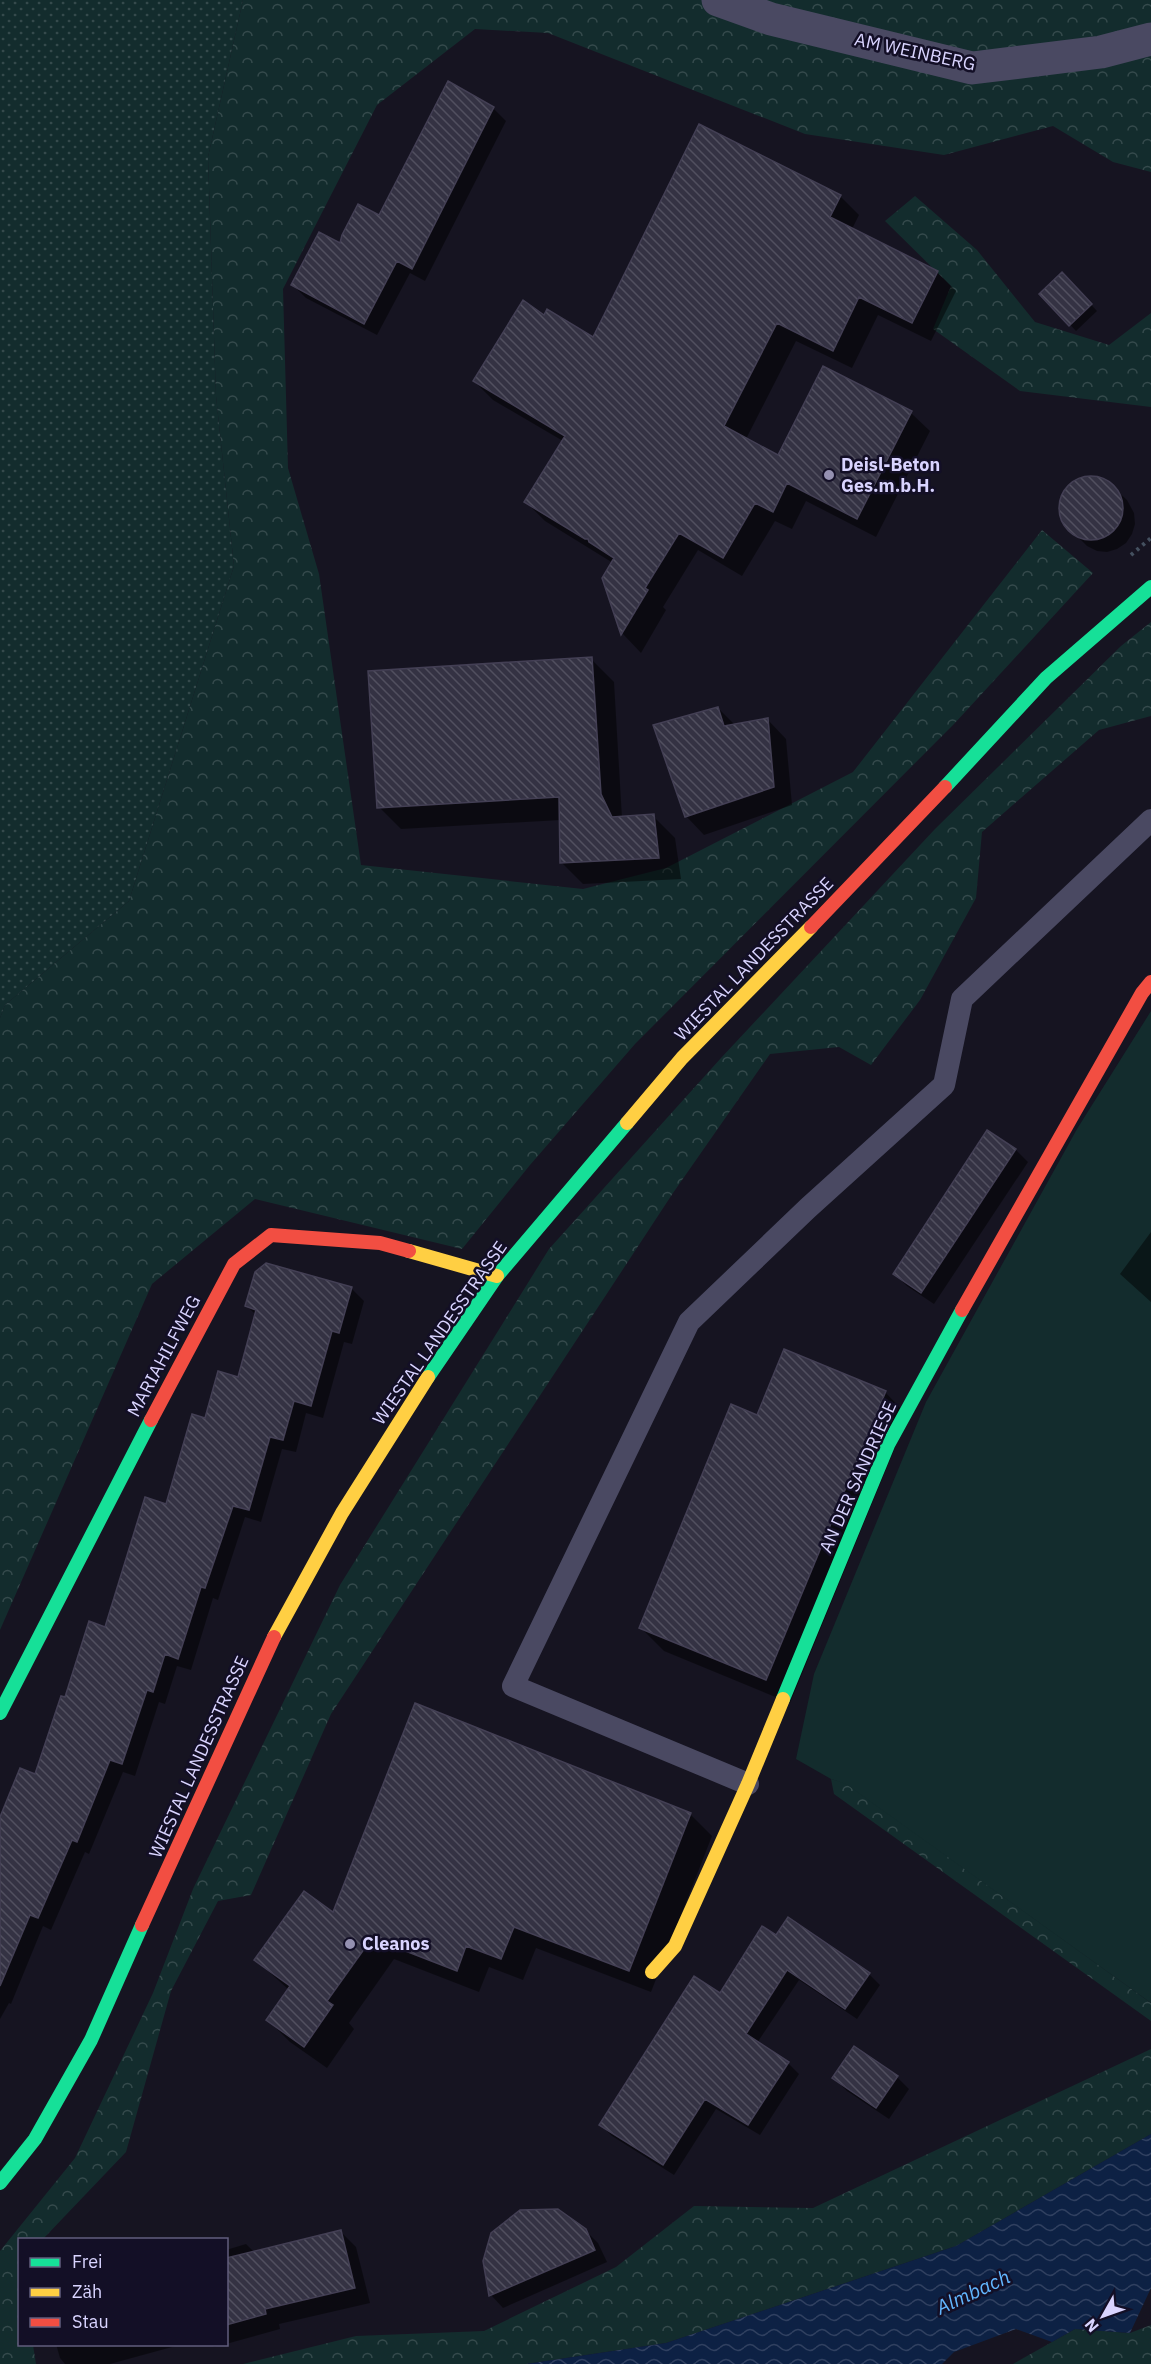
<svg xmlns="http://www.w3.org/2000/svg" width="1151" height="2364" font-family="'IBM Plex Sans',sans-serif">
	<defs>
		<pattern id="grass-dots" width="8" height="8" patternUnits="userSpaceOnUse" patternTransform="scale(1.5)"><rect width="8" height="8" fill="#132c2d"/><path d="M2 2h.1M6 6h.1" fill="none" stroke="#354a4c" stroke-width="1.8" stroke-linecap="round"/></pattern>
		<pattern id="forest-crowns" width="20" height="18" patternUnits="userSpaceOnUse" patternTransform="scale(1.5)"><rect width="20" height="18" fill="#132c2d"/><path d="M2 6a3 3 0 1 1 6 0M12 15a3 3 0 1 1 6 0" fill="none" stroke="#354a4c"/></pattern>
		<pattern id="water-waves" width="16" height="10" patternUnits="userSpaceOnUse" patternTransform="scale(1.5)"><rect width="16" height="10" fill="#0d2144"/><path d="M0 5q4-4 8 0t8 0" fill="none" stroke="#304060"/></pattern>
		<pattern id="building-back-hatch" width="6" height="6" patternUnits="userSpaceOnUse" patternTransform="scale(1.5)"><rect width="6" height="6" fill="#343243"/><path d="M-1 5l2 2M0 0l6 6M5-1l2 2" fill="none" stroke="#514f5f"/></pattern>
	</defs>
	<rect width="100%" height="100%" fill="#161421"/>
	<path fill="url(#grass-dots)" d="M 0,0 L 243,0 L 208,157 L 216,396 L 234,566 L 129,901 L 5,1005 L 0,1018 Z"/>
	<path fill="url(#forest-crowns)" d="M 243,0 L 1151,0 L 1151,172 L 1113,162 L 1053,126 L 944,155 L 805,134 L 548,33 L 475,29 L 377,105 L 283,289 L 288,468 L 319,574 L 361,865 L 583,889 L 666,868 L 853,772 L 1042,530 L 1093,573 L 954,724 L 635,1044 L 530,1165 L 462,1249 L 255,1199 L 152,1284 L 0,1630 L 0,1018 L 5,1005 L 129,901 L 234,566 L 216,396 L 208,157 Z
		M 915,196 L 977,250 L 1035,322 L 1109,345 L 1151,313 L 1151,407 L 1020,391 L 933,329 L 951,286 L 885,221 Z
		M 1151,622 L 1151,716 L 1099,730 L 982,832 L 976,898 L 920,1000 L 871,1065 L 839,1047 L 770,1054 L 673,1193 L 331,1714 L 251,1895 L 218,1901 L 171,1991 L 126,2152 L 43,2239 L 20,2240 L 20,2344 L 33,2345 L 36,2364 L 0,2364 L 0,2251 L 75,2158 L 153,1993 L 193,1889 L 340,1585 L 549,1249 L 721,1058 L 935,829 L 1121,646 Z
		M 831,1779 L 846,1783 L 1151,2003 L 1151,2021 L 834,1794 Z
		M 1151,2049 L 1151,2134 L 956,2246 L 666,2343 L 526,2364 L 243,2364 L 356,2336 L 484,2331 L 616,2267 L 694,2206 L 813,2208 Z
		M 1151,2325 L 1151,2364 L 1013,2364 L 1075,2329 L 1130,2333 Z"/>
	<path fill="#132c2d" d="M 1151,1011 L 1151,2003 L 846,1784 L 831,1779 L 796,1759 L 814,1674 L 926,1402 L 1077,1129 Z"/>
	<path fill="url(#water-waves)" d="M 1151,2134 L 1151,2288 L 1130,2333 L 1075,2329 L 1052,2342 L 1016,2329 L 954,2352 L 942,2364 L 526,2364 L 666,2343 L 956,2246 Z"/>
	<path fill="#0007" d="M 448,84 L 493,108 L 506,121 L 425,281 L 410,273 L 377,335 L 306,298 L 293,285 L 380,217 Z
		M 699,126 L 840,196 L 859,215 L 852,229 L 937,272 L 956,291 L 931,341 L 878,315 L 852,368 L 796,341 L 746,439 L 779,457 L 911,413 L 930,431 L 876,537 L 806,501 L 792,529 L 775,521 L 742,576 L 698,550 L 663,607 L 666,610 L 641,653 L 623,634 L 603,578 L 613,563 L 545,521 L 526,502 L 563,441 L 493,400 L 474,381 L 544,317 L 593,339 Z
		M 1062,274 L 1097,311 L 1076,331 L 1041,294 Z
		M 1094,477 L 1105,480 L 1113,487 L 1127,500 L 1134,513 L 1135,524 L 1132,534 L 1126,543 L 1117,549 L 1107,552 L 1097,551 L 1087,546 L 1066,525 L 1061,505 L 1063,495 L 1069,487 L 1084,478 Z
		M 592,660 L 614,682 L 622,818 L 653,816 L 675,838 L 681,879 L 583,884 L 561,862 L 561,820 L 401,829 L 379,807 Z
		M 718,708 L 735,725 L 768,720 L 786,739 L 792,805 L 704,835 L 686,816 Z
		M 988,1132 L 1016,1150 L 1028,1162 L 934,1304 L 907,1286 L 895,1274 Z
		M 1151,1232 L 1151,1302 L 1120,1274 Z
		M 351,1288 L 364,1301 L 352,1344 L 344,1342 L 323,1418 L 306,1413 L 296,1452 L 282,1449 L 261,1522 L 245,1517 L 218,1600 L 213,1598 L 191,1670 L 177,1666 L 165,1704 L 159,1702 L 135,1776 L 123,1772 L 89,1854 L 85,1852 L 51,1930 L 43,1926 L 11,2004 L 9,2003 L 0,2019 L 0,1821 L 36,1776 L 66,1699 L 106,1629 L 167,1506 L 206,1420 L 240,1379 L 256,1315 L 247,1306 Z
		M 885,1392 L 908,1416 L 790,1703 L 664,1651 L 640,1627 L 758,1417 Z
		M 690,1814 L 712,1836 L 651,1992 L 536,1948 L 523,1980 L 489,1967 L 479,1992 L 394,1959 L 349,2023 L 354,2029 L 327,2068 L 290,2042 L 268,2020 L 289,1990 L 256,1960 L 333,1915 Z
		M 776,1937 L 869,1974 L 880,1985 L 857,2019 L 799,1980 L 757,2043 L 788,2063 L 799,2074 L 760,2135 L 716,2109 L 674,2175 L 612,2136 L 601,2125 L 720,1995 Z
		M 897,2077 L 909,2089 L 889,2119 L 847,2091 L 834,2078 Z
		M 585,2230 L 598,2243 L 607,2262 L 503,2308 L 491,2295 L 485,2261 Z
		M 340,2231 L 356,2247 L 370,2303 L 279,2324 L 280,2329 L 226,2344 L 226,2250 L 246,2244 L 254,2252 Z
		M 56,2344 L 183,2344 L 110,2364 L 65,2364 L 60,2358 Z
		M 211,2344 L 225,2344 L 214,2347 Z"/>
	<path fill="url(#building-back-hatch)" stroke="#433f54" stroke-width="1.5" d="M 448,81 L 494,107 L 412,269 L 397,261 L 364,324 L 291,285 L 319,232 L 340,243 L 342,235 L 358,204 L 379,215 Z
		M 699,124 L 841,195 L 830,217 L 938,271 L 912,323 L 859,297 L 833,351 L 777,323 L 724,426 L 778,455 L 823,366 L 912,411 L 857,519 L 787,483 L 773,512 L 755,503 L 723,558 L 679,533 L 645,588 L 648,590 L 621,635 L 602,578 L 614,558 L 589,542 L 588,539 L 585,539 L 524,502 L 565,436 L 473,381 L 523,300 L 544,315 L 547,309 L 593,337 Z
		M 1062,272 L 1092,304 L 1069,326 L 1039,294 Z
		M1059 508a32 32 0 1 1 64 0a32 32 0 1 1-64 0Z
		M 592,657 L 601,794 L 612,817 L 654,814 L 659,858 L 560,863 L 559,797 L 377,808 L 368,671 Z
		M 718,707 L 724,726 L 768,718 L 774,787 L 685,817 L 653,725 Z
		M 987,1130 L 1016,1149 L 921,1293 L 893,1274 Z
		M 266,1263 L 352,1287 L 339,1333 L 332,1331 L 311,1406 L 294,1401 L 283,1440 L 270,1437 L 249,1510 L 233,1506 L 205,1588 L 201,1587 L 178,1659 L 165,1654 L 153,1692 L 147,1690 L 122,1764 L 110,1760 L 77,1842 L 72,1840 L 38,1918 L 30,1915 L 0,1986 L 0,1817 L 20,1768 L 35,1774 L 61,1696 L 65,1697 L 89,1621 L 105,1627 L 145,1497 L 166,1504 L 192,1414 L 205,1418 L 218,1371 L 238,1377 L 256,1310 L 245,1306 L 255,1272 Z
		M 784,1349 L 886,1391 L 766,1680 L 639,1628 L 731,1404 L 757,1415 Z
		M 415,1703 L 691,1813 L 629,1971 L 514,1927 L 501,1959 L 466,1946 L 457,1971 L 372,1938 L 327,2001 L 333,2005 L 304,2047 L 266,2020 L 290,1986 L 254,1960 L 304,1891 L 333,1912 Z
		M 788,1917 L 870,1973 L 845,2009 L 787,1970 L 746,2034 L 789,2062 L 748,2125 L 705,2099 L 663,2165 L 599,2125 L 694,1976 L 720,1993 L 762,1926 L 776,1935 Z
		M 854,2046 L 898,2076 L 876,2108 L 832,2078 Z
		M 558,2209 L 586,2229 L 595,2250 L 489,2296 L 483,2261 L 491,2233 L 520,2210 Z
		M 341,2230 L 355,2288 L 265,2309 L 266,2314 L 226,2325 L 226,2258 Z"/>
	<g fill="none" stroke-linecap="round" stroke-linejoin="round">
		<path stroke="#44505f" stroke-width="4" stroke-dasharray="3 4.5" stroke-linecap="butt" d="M 1131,555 L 1151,538"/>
		<path stroke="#4a4962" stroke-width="22" d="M 748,1784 L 513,1686 L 689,1322 L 808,1208 L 944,1085 L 962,999 L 1151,820"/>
		<path stroke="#4a4962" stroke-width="33" d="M 718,0 L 771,19 L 972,68 L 1101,52 L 1151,39"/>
		<path stroke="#16e098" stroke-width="14" d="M 945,787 L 1046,678 L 1151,587
			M 428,1377 L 497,1276 L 627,1123
			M 783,1699 L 888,1445 L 962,1310
			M 0,1713 L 151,1420
			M 0,2183 L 35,2139 L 91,2040 L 142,1925"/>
		<path stroke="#ffcf43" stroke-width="14" d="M 627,1123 L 682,1058 L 811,927
			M 409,1251 L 497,1276
			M 274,1637 L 342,1513 L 428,1377
			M 652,1972 L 675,1946 L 748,1784 L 783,1699"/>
		<path stroke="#f24e42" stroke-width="14" d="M 811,927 L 945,787
			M 962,1310 L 1142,993 L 1151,982
			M 151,1420 L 234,1264 L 271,1235 L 380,1243 L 409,1251
			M 142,1925 L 274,1637"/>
	</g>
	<g fill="#9591b1" stroke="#130f26" stroke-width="2">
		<circle cx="829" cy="475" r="6"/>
		<circle cx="350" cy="1944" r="6"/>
	</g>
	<g text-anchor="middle" stroke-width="5" stroke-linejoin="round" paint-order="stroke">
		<g font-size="18" fill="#d9d4ff" stroke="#130f26">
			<text transform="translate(915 52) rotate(12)" y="6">AM WEINBERG</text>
			<text transform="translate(754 959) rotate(-46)" y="6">WIESTAL LANDESSTRASSE</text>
			<text transform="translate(440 1333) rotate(-55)" y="6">WIESTAL LANDESSTRASSE</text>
			<text transform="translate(164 1356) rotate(-62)" y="6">MARIAHILFWEG</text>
			<text transform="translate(858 1477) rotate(-66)" y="6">AN DER SANDRIESE</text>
			<text transform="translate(199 1757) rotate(-66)" y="6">WIESTAL LANDESSTRASSE</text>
		</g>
		<g font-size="18" font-weight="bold" fill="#d9d4ff" stroke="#130f26" text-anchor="start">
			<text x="841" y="471">Deisl-Beton<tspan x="841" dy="21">Ges.m.b.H.</tspan></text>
			<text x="362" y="1950">Cleanos</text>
		</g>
		<g font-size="20" font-style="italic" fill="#62b6ff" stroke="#130f26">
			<text transform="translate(973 2292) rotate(-25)" y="7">Almbach</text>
		</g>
	</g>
	<rect x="18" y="2238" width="210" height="108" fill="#130f26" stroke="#625e7d" stroke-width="1.5"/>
	<rect x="30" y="2258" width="30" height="9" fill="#16e098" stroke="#625e7d" stroke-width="1.5"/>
	<text x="72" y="2268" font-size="18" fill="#d9d4ff">Frei</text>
	<rect x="30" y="2288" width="30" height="9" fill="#ffcf43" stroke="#625e7d" stroke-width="1.5"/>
	<text x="72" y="2298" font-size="18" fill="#d9d4ff">Zäh</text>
	<rect x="30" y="2318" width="30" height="9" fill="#f24e42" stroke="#625e7d" stroke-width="1.5"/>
	<text x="72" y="2328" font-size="18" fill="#d9d4ff">Stau</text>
	<g transform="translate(1103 2316) rotate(230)" stroke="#130f26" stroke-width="4.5" paint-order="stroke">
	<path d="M0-4.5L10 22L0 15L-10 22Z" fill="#d9d4ff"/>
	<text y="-9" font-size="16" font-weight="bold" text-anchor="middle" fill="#d9d4ff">N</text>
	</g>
</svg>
